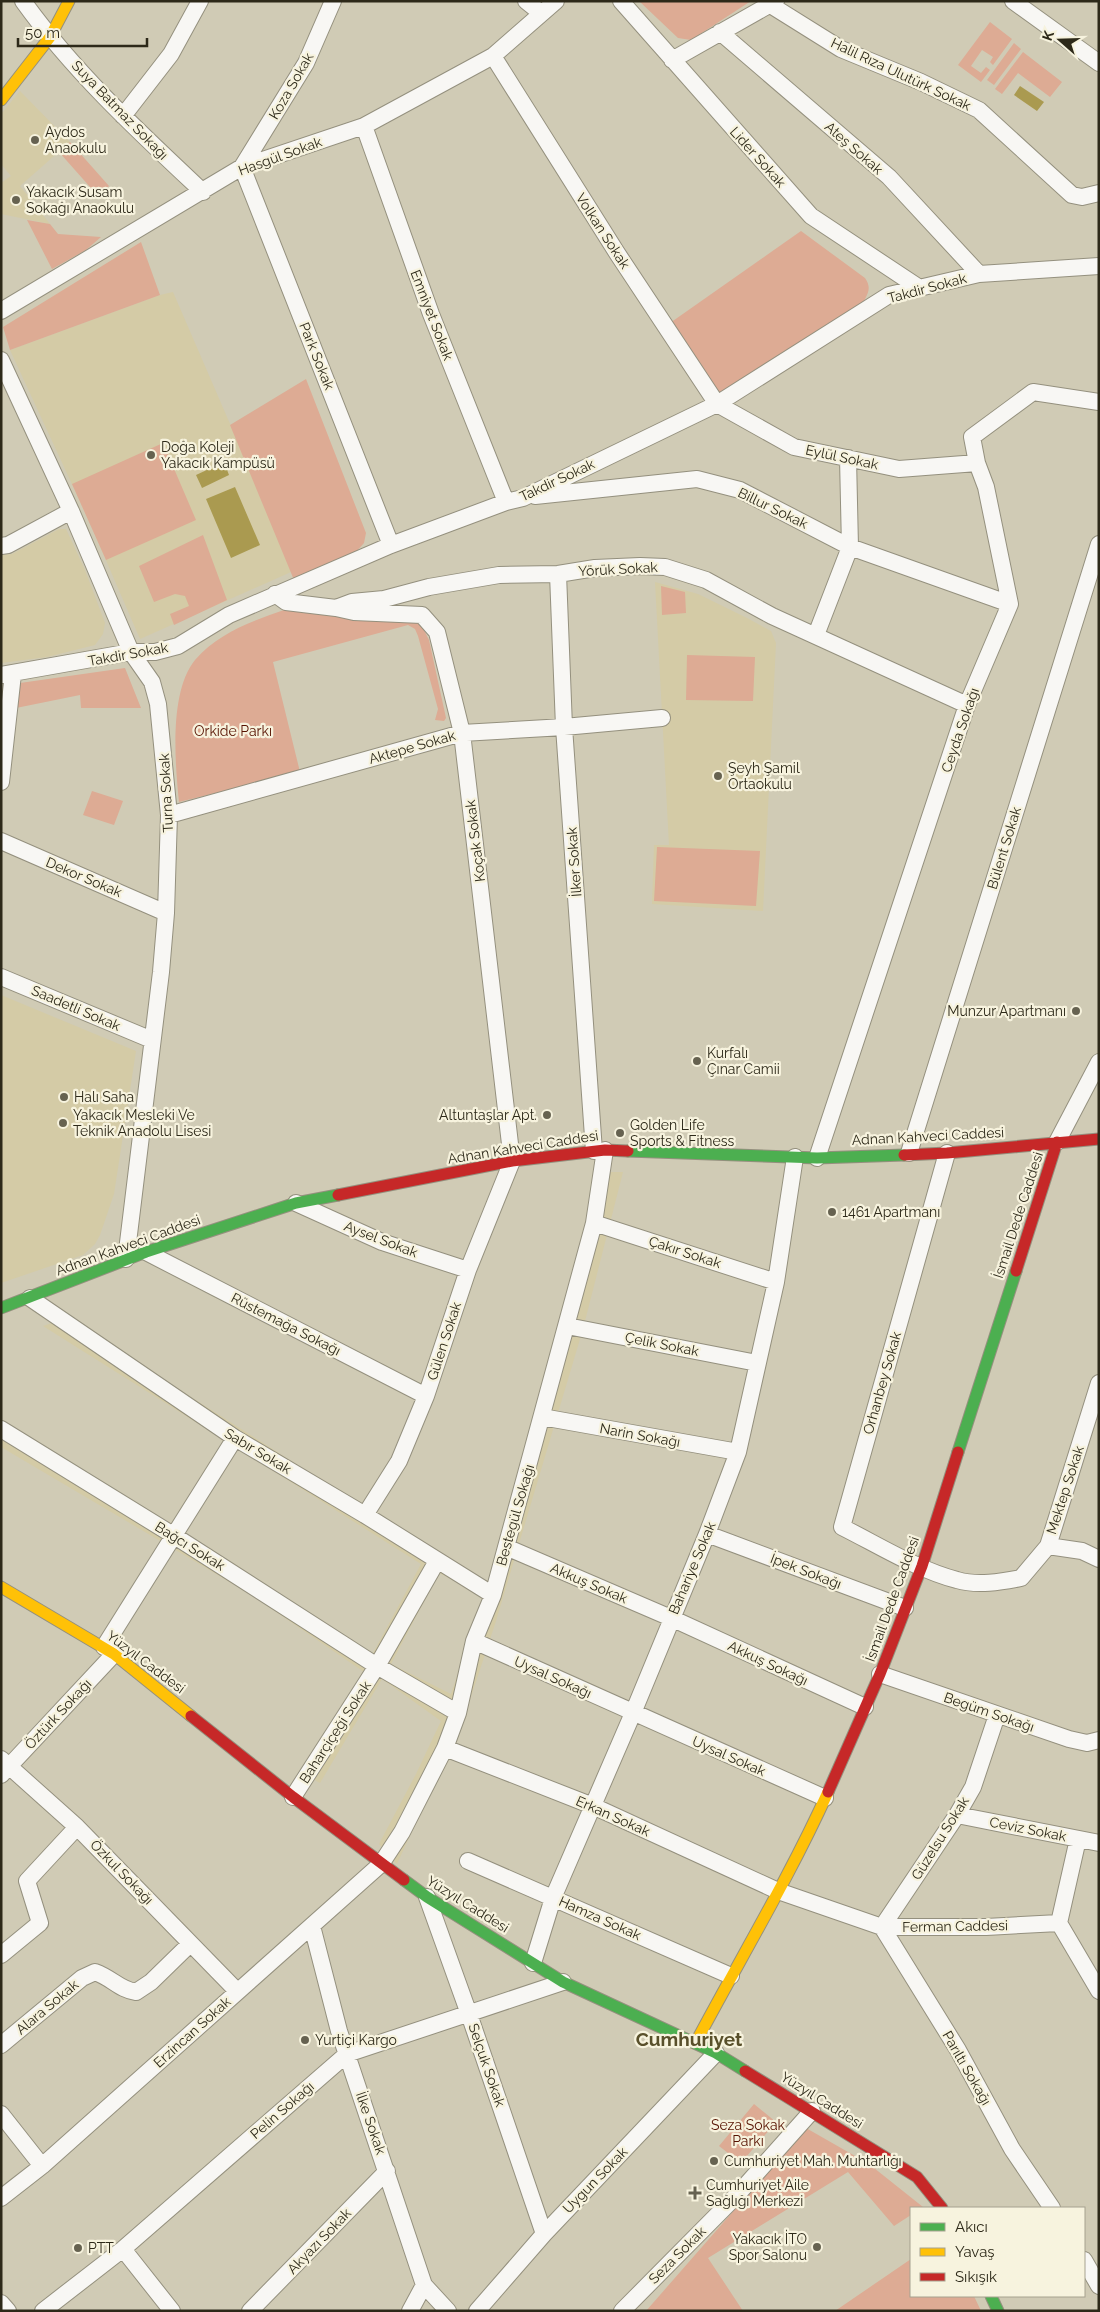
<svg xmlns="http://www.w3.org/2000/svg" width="1100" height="2312" font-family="Raleway,sans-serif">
	<rect width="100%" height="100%" fill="#d0cbb5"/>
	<path fill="#d4cba6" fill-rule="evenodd" d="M 20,91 L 70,142 L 20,186 L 50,224 L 1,214 L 1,183 L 11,176 L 1,164 L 1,114 Z
		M 173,292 L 259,491 L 291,572 L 140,639 L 89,521 L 10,350 L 160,295 Z
		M 59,529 L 66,529 L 85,570 L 105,623 L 103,634 L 95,645 L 47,657 L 1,663 L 1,555 L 12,554 Z
		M 655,582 L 698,594 L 747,618 L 771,631 L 776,643 L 763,911 L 652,904 L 654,845 L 669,845 Z
		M 1,995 L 136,1051 L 114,1194 L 100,1235 L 95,1244 L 83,1255 L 1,1283 Z
		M 605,1172 L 623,1172 L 583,1329 L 496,1621 L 466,1712 L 397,1864 L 379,1844 L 416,1774 L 441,1721 L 382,1679 L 320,1783 L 302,1773 L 364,1672 L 250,1594 L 1,1447 L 1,1425 L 91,1475 L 238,1566 L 371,1657 L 421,1564 L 43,1326 L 67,1318 L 487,1586 ZM 439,1573 L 484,1596 L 451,1694 L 391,1664 Z"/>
	<path fill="#ddab94" d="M 639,1 L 751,1 L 691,40 L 678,38 Z
		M 990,22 L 1012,39 L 993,65 L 990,62 L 993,57 L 982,50 L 971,66 L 981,73 L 986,67 L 990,70 L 981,82 L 958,65 Z
		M 1014,43 L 1021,49 L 994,85 L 987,80 Z
		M 1023,52 L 1062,82 L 1050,97 L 1018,73 L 1002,94 L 995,89 Z
		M 70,142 L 109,186 L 98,196 L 59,152 Z
		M 27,220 L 50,224 L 58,234 L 101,237 L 86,250 L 52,269 Z
		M 801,231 L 865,278 C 871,287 869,292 864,301 L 727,390 L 720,392 L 715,390 L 670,323 Z
		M 141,242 L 160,295 L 10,350 L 3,327 Z
		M 306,379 L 366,533 L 364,543 L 355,553 L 294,580 L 230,425 Z
		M 163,443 L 196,520 L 106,560 L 72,484 Z
		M 203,535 L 227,600 L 174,625 L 170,614 L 189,606 L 185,596 L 175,594 L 154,602 L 139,566 Z
		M 661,586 L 685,592 L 686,613 L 662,615 Z
		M 284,610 L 382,620 L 415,620 L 422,626 L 429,640 L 446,718 L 444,721 L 435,720 L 438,709 L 418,636 L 415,629 L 408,625 L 273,662 L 300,772 L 179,802 C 175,763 169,692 195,660 C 218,633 252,621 284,610 Z
		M 687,655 L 755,657 L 753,701 L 686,700 Z
		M 125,668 L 141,708 L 81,708 L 80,695 L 16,708 L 20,683 Z
		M 92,791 L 123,801 L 114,825 L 83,815 Z
		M 657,847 L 760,851 L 756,906 L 654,901 Z
		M 754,2104 L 776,2122 L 741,2163 L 719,2146 Z
		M 806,2128 L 869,2164 L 923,2207 L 911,2208 L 911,2215 L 894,2226 L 848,2172 L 708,2258 L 743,2311 L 646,2311 Z
		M 911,2259 L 911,2296 L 974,2296 L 981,2311 L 835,2311 Z"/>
	<path fill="#aa9a50" d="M 1020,86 L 1044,102 L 1037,111 L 1014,95 Z
		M 224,462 L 229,475 L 202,488 L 196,475 Z
		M 235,487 L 260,545 L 231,558 L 206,499 Z"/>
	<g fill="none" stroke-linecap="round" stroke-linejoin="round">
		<g stroke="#94907e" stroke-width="18">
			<path id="street" d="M 23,1 C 74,72 139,132 203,192
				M 333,1 L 306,63 L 242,167 L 391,545
				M 526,1 L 541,13
				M 621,1 L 811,216 L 918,287
				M 1013,1 L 1099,63
				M 769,4 L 841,49 L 921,82 L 979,110 L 1072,195 L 1082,197 L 1099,193
				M 720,32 L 889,177 L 979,274
				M 493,56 L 617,253 L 717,404 L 794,447 L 899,469 L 977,463
				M 672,60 L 776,1
				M 123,116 L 171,54 L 200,1
				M 364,126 L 431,314 L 506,502
				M 1,311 L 242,167 L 364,126 L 493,56 L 556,1
				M 1,360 L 71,511 L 131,652 L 152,682 L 158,704 L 169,815 L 166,913 L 161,972 L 126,1259
				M 535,496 L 697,479 L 740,490 L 850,547 L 1010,604
				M 1,546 L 8,545 L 71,511
				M 558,574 L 564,727 L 594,1151
				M 275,594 L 286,602 L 336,608 L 352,602 L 384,599 L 429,587 L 499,575 L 558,574 L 595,568 L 640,566 L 665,567 L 706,580 L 772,616 L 967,705
				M 336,608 L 354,612 L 422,615 L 437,632 L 462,733 L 512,1161 L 468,1270 L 426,1396 L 399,1461 L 365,1515
				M 816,635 L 850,547 L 848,458
				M 1,675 L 131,652 L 155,652 L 178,646 L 229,615 L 391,545 L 506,502 L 523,498 L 717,404 L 889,295 L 979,274 L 1099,266
				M 1,782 L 13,674
				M 169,815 L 462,733 L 564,727 L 662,718
				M 1,841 L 166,913
				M 1,977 L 152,1040
				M 1057,1142 L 1099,1062
				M 909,1153 L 1099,544
				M 947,1153 L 842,1527 C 878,1545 918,1570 957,1580 C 977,1586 1001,1582 1021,1578 L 1048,1546 L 1099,1383
				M 817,1158 L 967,705 L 1010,604 L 986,487 L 977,463 L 972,437 L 1033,392 L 1099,402
				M 296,1203 L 382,1242 L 468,1270
				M 594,1223 L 776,1282
				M 146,1252 L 426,1396
				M 30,1298 L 235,1438 L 365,1515 L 493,1595
				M 567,1326 L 757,1363
				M 542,1417 L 738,1452
				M 1,1429 L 173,1535 L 377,1666 L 458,1713
				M 707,1534 L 905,1608
				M 1048,1546 L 1082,1551 L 1099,1559
				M 506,1547 L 671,1618 L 865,1707
				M 474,1641 L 825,1798
				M 104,1647 L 235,1438
				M 880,1674 L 1069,1739 L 1087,1743 L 1099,1740
				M 997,1715 L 973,1787 L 957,1815 L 882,1927 L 958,2050 L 1012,2149 L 1052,2208
				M 445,1748 L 593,1806 L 778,1891 L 882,1927 L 986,1927 L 1059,1923 L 1099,1991
				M 1,1759 L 77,1827 L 237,1991
				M 1,1775 L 114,1654
				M 293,1797 L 377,1666 L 437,1561
				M 957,1815 L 1099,1843
				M 468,1861 L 731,1976
				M 427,1897 L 469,2014 L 544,2234
				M 1059,1923 L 1078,1839
				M 312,1926 L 339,2031 L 424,2285 L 448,2311
				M 1,1955 L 40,1923 L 27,1881 L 77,1827
				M 533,1963 L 553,1898 L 633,1713 L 707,1534 L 738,1452 L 776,1282 L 795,1157
				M 1,2045 L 82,1978 L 95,1972 C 112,1978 120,1990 136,1992 L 151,1982 L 190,1944
				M 1,2114 L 42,2166
				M 1,2198 L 42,2166 L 381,1864 L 402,1832 L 445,1748 L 458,1713 L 474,1641 L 493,1595 L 594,1223 L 605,1150
				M 123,2249 L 172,2311
				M 1084,2260 L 1099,2286
				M 1,2303 L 8,2311
				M 43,2311 L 123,2249 L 347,2054 L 563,1982
				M 250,2311 L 387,2171
				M 410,2311 L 424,2285
				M 477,2311 L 544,2234 L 716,2053
				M 622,2311 L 737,2195 L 812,2111"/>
		</g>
		<g stroke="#94907e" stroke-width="13">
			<path id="fast" d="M 628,1151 L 817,1158 L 904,1155
				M 1,1308 L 146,1252 L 296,1203 L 338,1195
				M 958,1452 L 1016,1271
				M 404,1880 L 427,1897 L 563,1982 L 716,2053 L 745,2071
				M 991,2296 L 998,2311"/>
		</g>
		<g stroke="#94907e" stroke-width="13">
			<path id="slow" d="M 1,100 L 50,37 L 69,1
				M 1,1587 L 114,1654 L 191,1716
				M 696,2042 C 740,1959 789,1878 828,1792"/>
		</g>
		<g stroke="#94907e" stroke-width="13">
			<path id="jam" d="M 904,1155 L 947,1153 L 1099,1139
				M 338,1195 L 512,1161 L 605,1150 L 628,1151
				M 1016,1271 L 1057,1142
				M 191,1716 L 293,1797 L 404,1880
				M 828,1792 L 880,1674 L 922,1566 L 958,1452
				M 745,2071 L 917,2177 L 942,2208"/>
		</g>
		<use href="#street" stroke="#f8f7f4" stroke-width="16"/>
		<use href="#fast" stroke="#4caf50" stroke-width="11"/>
		<use href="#slow" stroke="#ffc107" stroke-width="11"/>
		<use href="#jam" stroke="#c62828" stroke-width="11"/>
	</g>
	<g fill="#666250" stroke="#f7f3de" stroke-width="2">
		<circle cx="35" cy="140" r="5"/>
		<circle cx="16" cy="200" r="5"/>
		<circle cx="151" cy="455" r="5"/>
		<circle cx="718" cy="776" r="5"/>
		<circle cx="1076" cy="1011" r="5"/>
		<circle cx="697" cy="1061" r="5"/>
		<circle cx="64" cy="1097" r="5"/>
		<circle cx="547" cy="1115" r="5"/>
		<circle cx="63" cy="1123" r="5"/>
		<circle cx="620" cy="1133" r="5"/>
		<circle cx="832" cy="1212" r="5"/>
		<circle cx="305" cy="2040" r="5"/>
		<circle cx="714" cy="2161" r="5"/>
		<path d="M692.5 2185.5h5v5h5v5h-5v5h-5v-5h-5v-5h5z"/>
		<circle cx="817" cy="2247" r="5"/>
		<circle cx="78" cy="2248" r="5"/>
	</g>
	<g text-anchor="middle" stroke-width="4.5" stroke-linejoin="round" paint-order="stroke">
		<g font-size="14" fill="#2d2919" stroke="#f7f3de">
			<text transform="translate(901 74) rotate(25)" y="5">Halil Rıza Ulutürk Sokak</text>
			<text transform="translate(291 86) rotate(-60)" y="5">Koza Sokak</text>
			<text transform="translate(120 110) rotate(46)" y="5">Suya Batmaz Sokağı</text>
			<text transform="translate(854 148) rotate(41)" y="5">Ateş Sokak</text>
			<text transform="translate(280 156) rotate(-20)" y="5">Hasgül Sokak</text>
			<text transform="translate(758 157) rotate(48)" y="5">Lider Sokak</text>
			<text transform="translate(603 231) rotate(57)" y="5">Volkan Sokak</text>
			<text transform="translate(927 288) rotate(-15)" y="5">Takdir Sokak</text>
			<text transform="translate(432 315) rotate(69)" y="5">Emniyet Sokak</text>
			<text transform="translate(317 356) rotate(68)" y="5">Park Sokak</text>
			<text transform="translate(842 457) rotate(12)" y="5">Eylül Sokak</text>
			<text transform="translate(557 480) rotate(-25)" y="5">Takdir Sokak</text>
			<text transform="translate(773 508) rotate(26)" y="5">Billur Sokak</text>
			<text transform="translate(618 569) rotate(-3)" y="5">Yörük Sokak</text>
			<text transform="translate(128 654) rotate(-10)" y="5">Takdir Sokak</text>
			<text transform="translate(960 730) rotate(-71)" y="5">Ceyda Sokağı</text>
			<text transform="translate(412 747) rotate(-16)" y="5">Aktepe Sokak</text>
			<text transform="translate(166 793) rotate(-93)" y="5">Turna Sokak</text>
			<text transform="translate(475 841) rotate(-97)" y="5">Koçak Sokak</text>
			<text transform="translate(1004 848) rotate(-73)" y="5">Bülent Sokak</text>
			<text transform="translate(574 862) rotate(-94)" y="5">İlker Sokak</text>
			<text transform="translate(84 877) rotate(23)" y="5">Dekor Sokak</text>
			<text transform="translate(76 1008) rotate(23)" y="5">Saadetli Sokak</text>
			<text transform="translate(928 1136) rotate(-3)" y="5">Adnan Kahveci Caddesi</text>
			<text transform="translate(523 1147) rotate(-9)" y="5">Adnan Kahveci Caddesi</text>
			<text transform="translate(1018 1215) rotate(-72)" y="5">İsmail Dede Caddesi</text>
			<text transform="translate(381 1239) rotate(21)" y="5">Aysel Sokak</text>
			<text transform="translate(128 1245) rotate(-20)" y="5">Adnan Kahveci Caddesi</text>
			<text transform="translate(685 1252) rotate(18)" y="5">Çakır Sokak</text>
			<text transform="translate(286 1324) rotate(27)" y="5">Rüstemağa Sokağı</text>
			<text transform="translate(444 1341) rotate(-72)" y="5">Gülen Sokak</text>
			<text transform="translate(662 1344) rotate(11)" y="5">Çelik Sokak</text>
			<text transform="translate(882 1383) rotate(-74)" y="5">Orhanbey Sokak</text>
			<text transform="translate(640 1435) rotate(10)" y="5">Narin Sokağı</text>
			<text transform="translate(258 1451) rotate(31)" y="5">Sabır Sokak</text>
			<text transform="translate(1065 1490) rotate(-72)" y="5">Mektep Sokak</text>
			<text transform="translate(515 1515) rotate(-74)" y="5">Bestegül Sokağı</text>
			<text transform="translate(190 1546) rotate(32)" y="5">Bağcı Sokak</text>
			<text transform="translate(692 1568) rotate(-67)" y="5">Bahariye Sokak</text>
			<text transform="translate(806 1571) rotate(21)" y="5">İpek Sokağı</text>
			<text transform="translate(589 1583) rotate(23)" y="5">Akkuş Sokak</text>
			<text transform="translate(892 1599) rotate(-70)" y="5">İsmail Dede Caddesi</text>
			<text transform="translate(146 1662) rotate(37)" y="5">Yüzyıl Caddesi</text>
			<text transform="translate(768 1663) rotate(25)" y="5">Akkuş Sokağı</text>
			<text transform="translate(553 1677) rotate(24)" y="5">Uysal Sokağı</text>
			<text transform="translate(989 1712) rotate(19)" y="5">Begüm Sokağı</text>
			<text transform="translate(58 1714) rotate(-47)" y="5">Öztürk Sokağı</text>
			<text transform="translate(335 1732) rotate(-57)" y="5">Baharçiçeği Sokak</text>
			<text transform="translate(729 1756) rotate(24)" y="5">Uysal Sokak</text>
			<text transform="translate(613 1816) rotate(24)" y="5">Erkan Sokak</text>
			<text transform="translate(1028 1829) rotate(11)" y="5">Ceviz Sokak</text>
			<text transform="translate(940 1838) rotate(-58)" y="5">Güzelsu Sokak</text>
			<text transform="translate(122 1872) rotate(46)" y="5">Özkul Sokağı</text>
			<text transform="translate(468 1904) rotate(32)" y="5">Yüzyıl Caddesi</text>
			<text transform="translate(600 1918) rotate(24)" y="5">Hamza Sokak</text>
			<text transform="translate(955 1926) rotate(-1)" y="5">Ferman Caddesi</text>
			<text transform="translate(47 2007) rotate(-40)" y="5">Alara Sokak</text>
			<text transform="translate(192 2032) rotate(-42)" y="5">Erzincan Sokak</text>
			<text transform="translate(487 2065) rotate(71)" y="5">Selçuk Sokak</text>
			<text transform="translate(967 2068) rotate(60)" y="5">Parıltı Sokağı</text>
			<text transform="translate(822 2100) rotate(32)" y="5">Yüzyıl Caddesi</text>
			<text transform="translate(282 2110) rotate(-41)" y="5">Pelin Sokağı</text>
			<text transform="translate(371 2123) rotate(71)" y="5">İlke Sokak</text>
			<text transform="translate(595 2180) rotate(-46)" y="5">Uygun Sokak</text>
			<text transform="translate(319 2241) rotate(-46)" y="5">Akyazı Sokak</text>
			<text transform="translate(677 2255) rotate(-45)" y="5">Seza Sokak</text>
		</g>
		<g font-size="14" fill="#2d2919" stroke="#f7f3de" text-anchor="start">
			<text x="45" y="137">Aydos<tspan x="45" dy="16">Anaokulu</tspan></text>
			<text x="26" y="197">Yakacık Susam<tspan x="26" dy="16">Sokağı Anaokulu</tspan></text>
			<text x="161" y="452">Doğa Koleji<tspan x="161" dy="16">Yakacık Kampüsü</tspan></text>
			<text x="728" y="773">Şeyh Şamil<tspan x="728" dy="16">Ortaokulu</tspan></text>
			<text x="1066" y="1016" text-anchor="end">Munzur Apartmanı</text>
			<text x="707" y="1058">Kurfalı<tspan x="707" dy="16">Çınar Camii</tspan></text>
			<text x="74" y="1102">Halı Saha</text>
			<text x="73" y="1120">Yakacık Mesleki Ve<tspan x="73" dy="16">Teknik Anadolu Lisesi</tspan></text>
			<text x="537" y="1120" text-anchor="end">Altuntaşlar Apt.</text>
			<text x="630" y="1130">Golden Life<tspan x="630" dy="16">Sports &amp; Fitness</tspan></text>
			<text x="842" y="1217">1461 Apartmanı</text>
			<text x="315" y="2045">Yurtiçi Kargo</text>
			<text x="724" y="2166">Cumhuriyet Mah. Muhtarlığı</text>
			<text x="706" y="2190">Cumhuriyet Aile<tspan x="706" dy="16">Sağlığı Merkezi</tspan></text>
			<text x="807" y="2244" text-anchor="end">Yakacık İTO<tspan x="807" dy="16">Spor Salonu</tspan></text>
			<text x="88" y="2253">PTT</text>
		</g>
		<g font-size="14" fill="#561200" stroke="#f7f3de">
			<text x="233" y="736">Orkide Parkı</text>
			<text x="748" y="2130">Seza Sokak<tspan x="748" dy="16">Parkı</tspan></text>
		</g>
		<g font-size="19" font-weight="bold" fill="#59502b" stroke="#f7f3de">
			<text x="689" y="2046">Cumhuriyet</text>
		</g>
	</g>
	<rect width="1100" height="2312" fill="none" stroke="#2d2919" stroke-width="5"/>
	<rect x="910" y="2207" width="175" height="90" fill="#f7f3de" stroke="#a6a28f"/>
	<rect x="920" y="2223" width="25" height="8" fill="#4caf50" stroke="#a6a28f"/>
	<text x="955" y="2232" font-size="15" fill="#2d2919">Akıcı</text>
	<rect x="920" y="2248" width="25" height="8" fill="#ffc107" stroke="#a6a28f"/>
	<text x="955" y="2257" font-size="15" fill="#2d2919">Yavaş</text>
	<rect x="920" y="2273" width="25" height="8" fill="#c62828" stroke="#a6a28f"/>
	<text x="955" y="2282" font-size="15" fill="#2d2919">Sıkışık</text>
	<g transform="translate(1060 40) rotate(290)" stroke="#f7f3de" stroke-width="4" paint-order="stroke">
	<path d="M0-4L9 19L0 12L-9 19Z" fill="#2d2919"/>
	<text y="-8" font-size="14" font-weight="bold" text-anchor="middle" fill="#2d2919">K</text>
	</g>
	<path d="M18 38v8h129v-8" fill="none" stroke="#2d2919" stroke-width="2.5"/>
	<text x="25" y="38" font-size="15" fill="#2d2919" stroke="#f7f3de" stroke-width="4" paint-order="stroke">50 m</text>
</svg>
